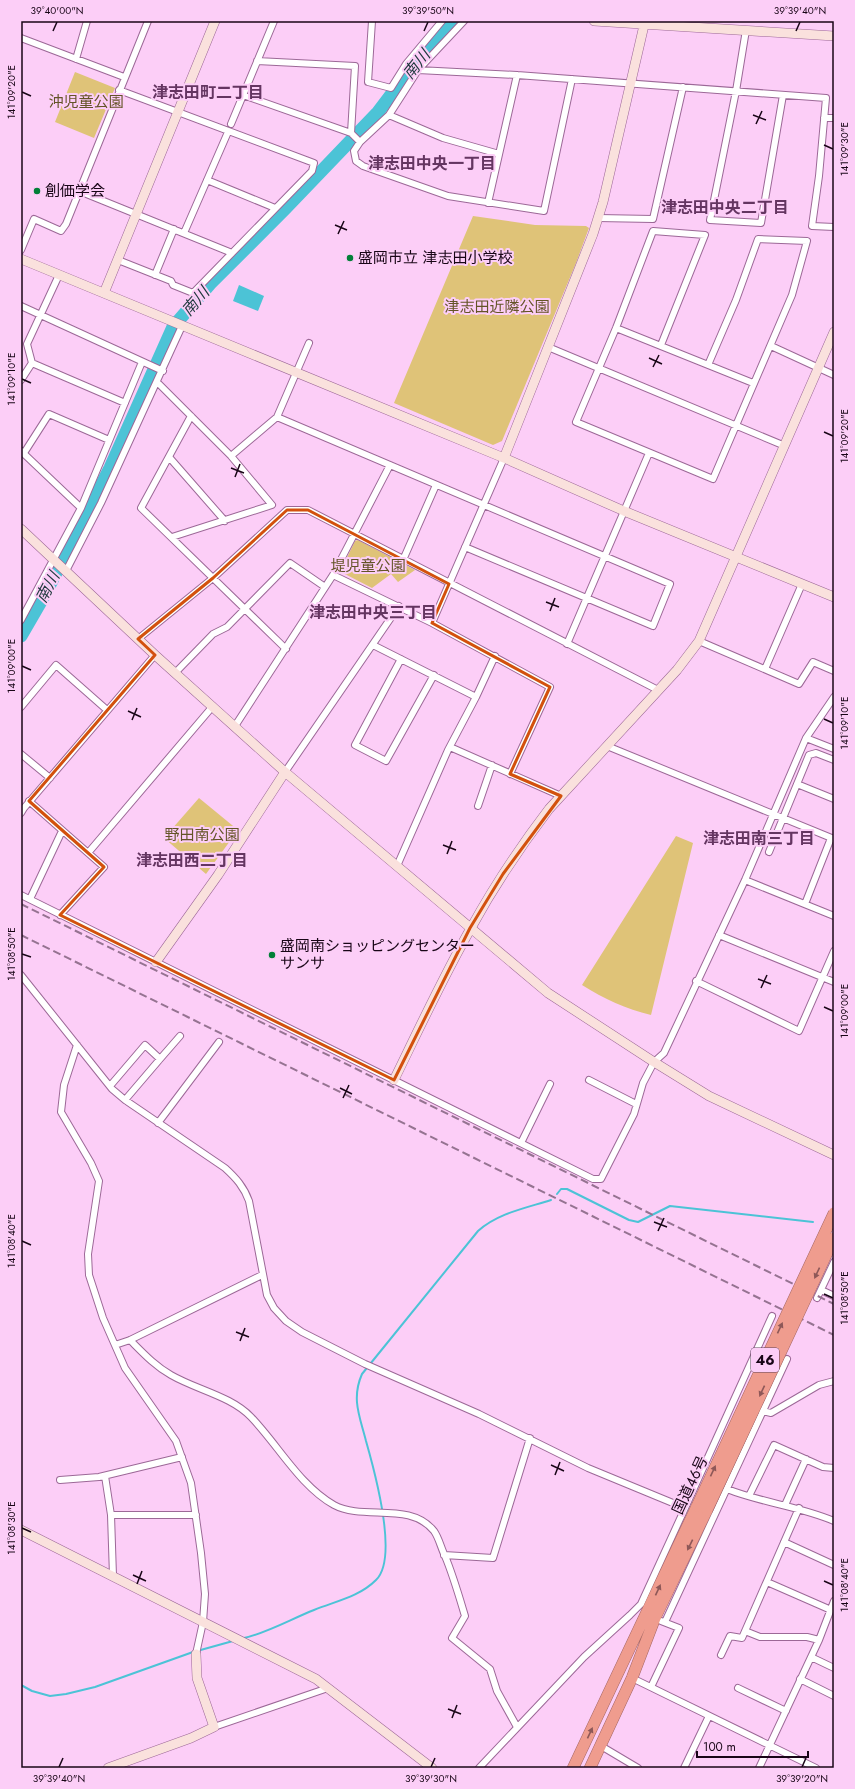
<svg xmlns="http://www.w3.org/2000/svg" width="855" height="1789" font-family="Jost,'Noto Sans JP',sans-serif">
	<rect width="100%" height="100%" fill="#fccef7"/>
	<path fill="#dfc378" d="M 75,72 L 115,88 L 94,138 L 55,122 Z
		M 473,216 L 535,225 L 586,226 L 589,228 L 576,263 L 502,441 L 493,445 L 394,403 Z
		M 358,540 L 415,570 L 398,582 L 391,574 L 372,588 L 341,572 L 341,570 L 355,541 Z
		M 199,798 L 238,830 L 206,874 L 164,838 Z
		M 676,836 L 693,843 L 651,1015 C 626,1009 604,999 582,985 Z"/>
	<path fill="#4cc3d6" d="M 239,285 L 264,296 L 258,311 L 233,301 Z"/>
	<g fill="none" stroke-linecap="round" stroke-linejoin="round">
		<path stroke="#4cc3d6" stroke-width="2" d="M 557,1194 L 561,1189 L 567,1189 L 629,1220 L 638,1222 L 670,1206 L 813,1222
			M 244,1638 C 267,1633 291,1619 314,1610 C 336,1601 359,1597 376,1580 C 399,1558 374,1469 366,1441 C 360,1417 351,1399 362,1374 L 478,1231 C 498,1213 526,1208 551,1200
			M 197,1651 L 233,1641
			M 21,1685 L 32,1691 L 50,1696 L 66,1694 L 95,1687 L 193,1652"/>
		<path stroke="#4cc3d6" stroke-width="13" d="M 21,636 L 43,598 L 110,468 L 173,327 L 210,284 L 285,209 L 378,112 L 419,58 L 451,21"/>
		<g stroke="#9c6897" stroke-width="8">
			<path id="street" d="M 372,21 L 368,82 L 391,88 L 406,64 L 442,21
				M 464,21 L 418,70 L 389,115 L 360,142 L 354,151 L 356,161 L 363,166 L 448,196 L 544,211 L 572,79
				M 746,30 L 736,91 L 710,220 L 761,223 L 783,95
				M 21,38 L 124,77
				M 76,59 L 87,21
				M 257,61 L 355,66 L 351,133
				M 418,70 L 517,75 L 826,98 L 819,176 L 812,226 L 834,227
				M 243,95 L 351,133 L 360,142
				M 389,115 L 443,138 L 499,154
				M 824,118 L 834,118
				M 231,124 L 274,21
				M 207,180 L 275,208
				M 79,191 L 232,253
				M 488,203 L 517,75
				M 598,218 L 653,219 L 683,87
				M 184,233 L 228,132
				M 21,250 L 34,219 L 61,231 L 66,224 L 148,21
				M 118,260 L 171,281 L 173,285 L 193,293 L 312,171 L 314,163 L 119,90
				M 155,275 L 174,229
				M 21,306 L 163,371
				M 616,328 L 753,383
				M 661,345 L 705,235 L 653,231 L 616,328 L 576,422 L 713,479 L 792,295 L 807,241 L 758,239 L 736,300 L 708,365
				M 771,346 L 834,375
				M 548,347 L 785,446
				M 32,363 L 125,403
				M 21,380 L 32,363 L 27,344 L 59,275
				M 157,382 L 231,456 L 272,505 L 172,537
				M 191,416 L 141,508 L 286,649
				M 277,417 L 670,584 L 653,626 L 465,547
				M 21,451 L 81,508 L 21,620
				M 24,453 L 49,414 L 109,440
				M 231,456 L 277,417 L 309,343
				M 169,457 L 225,521
				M 81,508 L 142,362
				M 403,560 L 436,485
				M 66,571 L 101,503 L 182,326
				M 333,575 L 432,623 L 550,687 L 510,774
				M 432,623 L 504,458
				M 138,639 L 213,578 L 287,510 L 308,510 L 658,690
				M 699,641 L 799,684 L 813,662 L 834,671
				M 567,644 L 649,453
				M 373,645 L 476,697
				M 401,659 L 355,745 L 386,761 L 434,675
				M 765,669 L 802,584
				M 175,673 L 213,634 L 227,627 L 290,563 L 325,587
				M 21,707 L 56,665 L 107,710
				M 235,726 L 333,575 L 390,465
				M 806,738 L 834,749
				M 607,746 L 834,839
				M 450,747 L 561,796
				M 21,754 L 50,778
				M 285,772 L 399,606
				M 797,784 L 834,799
				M 29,801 L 104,867 L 60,915
				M 478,806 L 492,765
				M 21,813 L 24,808 L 155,655
				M 769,852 L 809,755 L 816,753 L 834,760
				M 88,853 L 213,706
				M 397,866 L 448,750 L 476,697 L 495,656
				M 745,880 L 834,916
				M 21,895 L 593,1179 L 601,1179 L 634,1114 L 643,1083 L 654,1062 L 664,1053 L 745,880 L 806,738 L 834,697
				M 30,899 L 62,831
				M 805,904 L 831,838
				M 719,935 L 834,982
				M 21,975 L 112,1089 L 125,1100 L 225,1168 C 236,1178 244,1187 249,1201 L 267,1295 L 274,1308 L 286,1321 L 302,1332 L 365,1364 L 479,1414 L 588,1468 L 685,1508 L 641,1604 L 630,1615 L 584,1657 L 479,1768
				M 696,981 L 799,1031 L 834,951
				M 77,1045 L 64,1085 L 61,1112 L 91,1163 L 99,1181 L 88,1254 L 89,1275 L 103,1318 L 125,1368 L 176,1441 L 191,1483 L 201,1553 L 205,1594 L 203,1622 L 196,1654
				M 589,1080 L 636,1104
				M 110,1086 L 145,1045 L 160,1059 L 180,1036
				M 125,1100 L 160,1059
				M 158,1123 L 219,1042
				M 521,1143 L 550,1084
				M 821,1290 L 834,1296
				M 817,1298 L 834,1262
				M 130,1340 C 143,1353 155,1366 171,1375 C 197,1390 231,1396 251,1417 C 278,1445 300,1486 334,1505 C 364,1521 410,1501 434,1531 C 439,1538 441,1548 445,1556 C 453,1575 459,1596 465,1616 L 452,1638 L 490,1669 L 497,1691 L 517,1727
				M 115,1345 L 130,1340 L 262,1275
				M 762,1411 L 771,1413 L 819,1385 L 834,1381
				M 105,1476 L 111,1515 L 113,1576
				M 60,1480 L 99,1477 L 182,1457
				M 727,1489 C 762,1503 799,1506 834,1521
				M 749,1496 L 774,1445 L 823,1467 L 834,1468
				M 785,1505 L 806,1459
				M 685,1508 L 772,1316
				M 111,1515 L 196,1515
				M 784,1542 L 834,1565
				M 444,1555 L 493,1558 L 530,1438
				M 767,1582 L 831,1610
				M 665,1622 L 787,1359
				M 745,1631 L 760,1637 L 807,1637 L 819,1640
				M 721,1655 L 730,1636 L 742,1638 L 799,1508
				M 811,1657 L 834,1668
				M 632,1678 L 816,1768
				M 800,1679 L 834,1696
				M 651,1687 L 679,1628 L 661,1621
				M 738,1688 L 786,1711
				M 214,1727 L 328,1688
				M 601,1746 L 638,1768
				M 684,1768 L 709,1716
				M 759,1768 L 819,1640 L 834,1601"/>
		</g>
		<g stroke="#9c6897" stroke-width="10">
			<path id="secondary" d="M 594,21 L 834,36
				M 21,259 L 504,458 L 624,511 L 834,597
				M 104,293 L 215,21
				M 504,458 L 593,234 L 603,202 L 645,21
				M 21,529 L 155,655 L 285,772 L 548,993 L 654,1062 L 709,1096 L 834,1155
				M 156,962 L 218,875 L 285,772
				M 394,1080 C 419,1029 443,977 471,928 C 494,886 520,847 549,809 L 677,670 L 699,641 L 834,332
				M 21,1530 L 316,1679 L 432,1768
				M 108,1768 L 191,1738 L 214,1727 L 197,1678 L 196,1654"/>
		</g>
		<g stroke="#a46764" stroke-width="12">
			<path id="highway" d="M 573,1768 L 697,1506
				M 590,1768 L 632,1678 L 655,1618 L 707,1510"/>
		</g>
		<use href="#street" stroke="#fff" stroke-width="6"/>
		<use href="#secondary" stroke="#fae1dd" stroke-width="9"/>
		<use href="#highway" stroke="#ef9c8e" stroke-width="11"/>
		<path stroke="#957391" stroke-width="2" stroke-dasharray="8 4" stroke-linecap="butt" d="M 21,904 L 834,1304
			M 21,935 L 834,1335"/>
		<g stroke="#a46764" stroke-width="12" stroke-linecap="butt">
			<path id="highway-bridge" d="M 697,1506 L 834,1213
				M 707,1510 L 834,1238"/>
		</g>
		<use href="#highway-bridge" stroke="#ef9c8e" stroke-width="11"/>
	</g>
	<defs><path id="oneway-solid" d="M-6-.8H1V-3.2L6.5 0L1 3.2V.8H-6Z"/></defs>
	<g fill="#8e5858">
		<use href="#oneway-solid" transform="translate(817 1273) rotate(115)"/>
		<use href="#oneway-solid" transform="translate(780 1328) rotate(-65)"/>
		<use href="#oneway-solid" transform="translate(762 1391) rotate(115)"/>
		<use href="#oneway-solid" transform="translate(713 1471) rotate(-65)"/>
		<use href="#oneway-solid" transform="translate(690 1545) rotate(116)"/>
		<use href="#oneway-solid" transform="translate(658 1590) rotate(-65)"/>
		<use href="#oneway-solid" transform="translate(590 1733) rotate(-65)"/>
	</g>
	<path fill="none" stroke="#d3510d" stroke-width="3" stroke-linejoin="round" d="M 287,510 L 308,510 L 449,584 L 432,623 L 550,687 L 510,774 L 561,796 L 503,874 L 470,928 L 394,1080 L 60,915 L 104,867 L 29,801 L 155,655 L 138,639 L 213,578 Z"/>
	<path fill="none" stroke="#180516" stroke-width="1.5" d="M 53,31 L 57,22M 424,31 L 428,22M 796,31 L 800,22M 22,92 L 31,96M 753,115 L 766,120M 756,124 L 762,111M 824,145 L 833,149M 335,225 L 347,230M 338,234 L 344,221M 649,358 L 662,364M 653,367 L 659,355M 22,379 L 31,383M 824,432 L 833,436M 231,468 L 244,473M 235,477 L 240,464M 546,602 L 559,607M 550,611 L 555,598M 22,666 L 31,670M 128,711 L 141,717M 824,719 L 833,723M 132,720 L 137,708M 443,845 L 456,850M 447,854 L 452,841M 22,954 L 31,957M 758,979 L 771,984M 761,988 L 767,975M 824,1007 L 833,1011M 340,1088 L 352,1094M 343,1098 L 349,1085M 654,1222 L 667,1227M 658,1231 L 664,1218M 22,1241 L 31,1245M 824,1294 L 833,1298M 236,1332 L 249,1337M 240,1341 L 245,1328M 551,1465 L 564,1471M 555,1475 L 560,1462M 22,1528 L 31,1532M 133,1575 L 146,1581M 824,1581 L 833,1585M 137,1584 L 142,1571M 448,1709 L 461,1714M 452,1718 L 457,1705M 59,1767 L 63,1758M 431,1767 L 435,1758M 802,1767 L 806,1758"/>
	<g fill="#027f38" stroke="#fccef7" stroke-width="1.5">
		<circle cx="37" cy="191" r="4"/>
		<circle cx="350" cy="258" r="4"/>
		<circle cx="272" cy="955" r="4"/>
	</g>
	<g text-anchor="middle" stroke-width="4" stroke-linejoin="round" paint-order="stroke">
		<rect fill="#fccef7" stroke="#5c415a" stroke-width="1" x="751" y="1348" width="28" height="24" rx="3"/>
		<g font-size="14" font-weight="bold" fill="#180516">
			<text x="765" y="1365">46</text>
		</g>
		<g font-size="15" fill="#645427" stroke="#fccef7">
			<text x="86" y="107">沖児童公園</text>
			<text x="497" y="312">津志田近隣公園</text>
			<text x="368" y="571">堤児童公園</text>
			<text x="202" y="840">野田南公園</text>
		</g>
		<g font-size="15" fill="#180516" stroke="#fccef7" text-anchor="start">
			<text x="45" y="196">創価学会</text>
			<text x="358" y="263">盛岡市立 津志田小学校</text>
			<text x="280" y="951">盛岡南ショッピングセンター<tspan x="280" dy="17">サンサ</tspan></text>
		</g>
		<g font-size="15" fill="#180516" stroke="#fccef7">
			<text transform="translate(690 1485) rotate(-65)" y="5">国道46号</text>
		</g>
		<g font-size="16" font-style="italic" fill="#1d373c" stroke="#fccef7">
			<text transform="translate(416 64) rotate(-51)" y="6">南川</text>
			<text transform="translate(195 301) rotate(-49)" y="6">南川</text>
			<text transform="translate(47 587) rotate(-62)" y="6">南川</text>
		</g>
		<g font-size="16" font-weight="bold" fill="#643561" stroke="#fccef7">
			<text x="208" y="98">津志田町二丁目</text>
			<text x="432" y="169">津志田中央一丁目</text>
			<text x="725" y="213">津志田中央二丁目</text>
			<text x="373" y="618">津志田中央三丁目</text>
			<text x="759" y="844">津志田南三丁目</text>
			<text x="192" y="866">津志田西二丁目</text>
		</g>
	</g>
	<rect width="855" height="1789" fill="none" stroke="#fccef7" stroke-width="44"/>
	<path d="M697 1751v6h111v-6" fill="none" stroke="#180516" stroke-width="2"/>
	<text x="703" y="1751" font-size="12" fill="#180516" stroke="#fccef7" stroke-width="3" paint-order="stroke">100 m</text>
	<rect x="22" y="22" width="811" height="1745" fill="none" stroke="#180516" stroke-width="1.5"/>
	<g font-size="10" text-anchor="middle" fill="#180516">
		<text x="57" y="14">39°40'00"N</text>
		<text x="428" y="14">39°39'50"N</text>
		<text x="800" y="14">39°39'40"N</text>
		<text transform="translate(11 92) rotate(-90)" y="4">141°09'20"E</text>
		<text transform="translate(844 149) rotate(-90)" y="4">141°09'30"E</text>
		<text transform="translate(11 379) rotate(-90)" y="4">141°09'10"E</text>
		<text transform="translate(844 436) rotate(-90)" y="4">141°09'20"E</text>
		<text transform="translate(11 666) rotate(-90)" y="4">141°09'00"E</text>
		<text transform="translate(844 723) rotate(-90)" y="4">141°09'10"E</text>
		<text transform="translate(11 954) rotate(-90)" y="4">141°08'50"E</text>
		<text transform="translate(844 1011) rotate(-90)" y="4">141°09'00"E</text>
		<text transform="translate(11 1241) rotate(-90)" y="4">141°08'40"E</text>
		<text transform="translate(844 1298) rotate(-90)" y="4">141°08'50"E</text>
		<text transform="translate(11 1528) rotate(-90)" y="4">141°08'30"E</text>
		<text transform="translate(844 1585) rotate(-90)" y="4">141°08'40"E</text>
		<text x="59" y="1782">39°39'40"N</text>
		<text x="431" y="1782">39°39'30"N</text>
		<text x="802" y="1782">39°39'20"N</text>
	</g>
</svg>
